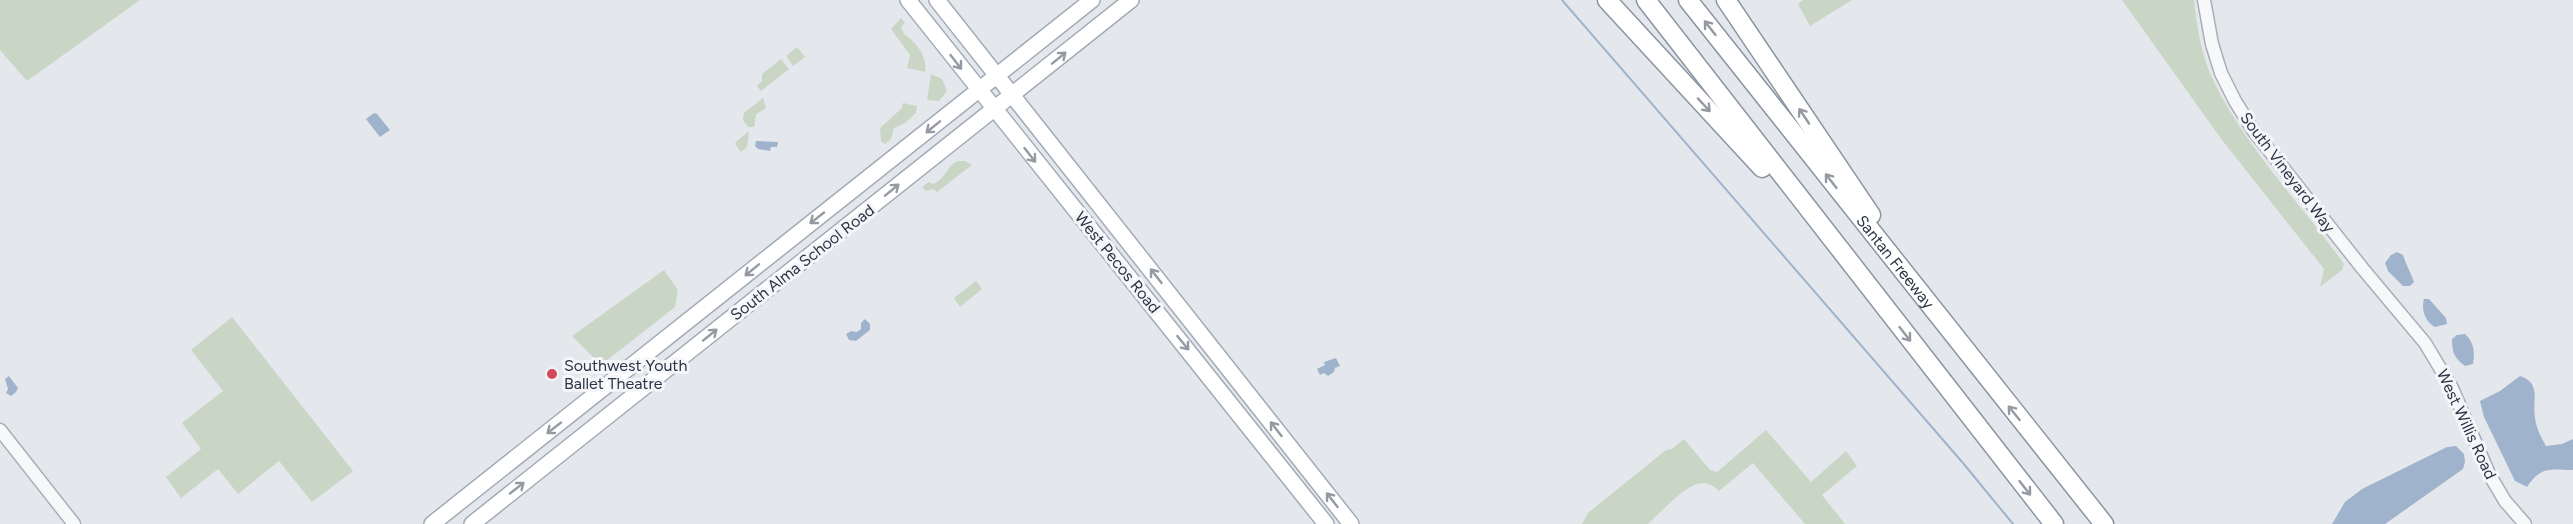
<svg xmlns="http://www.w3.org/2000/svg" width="2573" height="524" font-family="Figtree,sans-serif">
	<rect width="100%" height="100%" fill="#e4e7ec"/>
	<path fill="#c9d6c5" d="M 0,0 L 140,0 L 27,81 L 0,50 Z
		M 1803,0 L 1852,0 L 1810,26 L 1798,4 Z
		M 2122,0 L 2194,0 C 2197,28 2202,59 2215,84 C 2247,149 2302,205 2344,264 L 2342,270 L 2320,287 L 2324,269 L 2222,140 Z
		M 901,18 L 905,23 L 901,27 L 904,34 C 916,42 928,57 925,72 L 907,68 L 910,55 L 891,29 Z
		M 797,47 L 805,57 L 793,66 L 786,56 Z
		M 781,59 L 789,69 L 761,91 L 757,86 L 762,81 L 762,74 Z
		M 931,74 L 942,79 L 947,91 L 939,101 L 927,100 Z
		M 763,98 L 766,108 L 756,114 L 754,127 L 748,127 L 743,120 L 744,113 Z
		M 903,103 L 917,106 L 916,113 L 905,123 L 894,128 L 891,139 L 885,144 L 881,141 L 880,128 L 902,108 Z
		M 749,131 L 747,147 L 741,152 L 735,144 L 736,142 Z
		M 958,161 L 965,161 L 972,165 L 937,192 L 933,189 L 926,191 L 922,187 L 929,182 L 933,184 C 946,179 946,166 958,161 Z
		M 664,270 L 678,290 L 675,307 L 601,365 L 572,336 Z
		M 976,281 L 982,289 L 960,307 L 954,298 Z
		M 232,317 L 353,471 L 312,502 L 279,461 L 238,494 L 218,469 L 181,498 L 166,477 L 201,449 L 182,423 L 223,391 L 191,350 Z
		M 1766,430 L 1811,482 L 1846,451 L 1857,466 L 1822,495 L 1845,524 L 1805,524 L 1753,463 L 1719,491 C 1715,487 1709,483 1702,483 C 1687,483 1659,514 1648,524 L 1582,524 L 1588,513 L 1666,450 L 1672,449 L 1684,439 L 1710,470 L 1717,472 Z"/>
	<path fill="#9fb4cc" d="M 374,113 L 377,114 L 390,130 L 380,137 L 366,119 Z
		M 756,141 L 778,142 L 777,147 L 771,147 L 770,151 L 758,149 L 755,146 Z
		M 2397,252 L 2403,255 C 2406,265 2411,273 2414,282 L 2410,286 L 2403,286 L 2388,271 L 2385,263 L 2391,255 Z
		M 2424,299 L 2429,299 L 2446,318 L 2447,324 L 2435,327 C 2425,321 2421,310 2424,299 Z
		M 865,319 L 870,324 L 870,330 L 856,341 L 849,340 L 846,334 L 851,331 L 857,332 L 861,329 L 861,323 Z
		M 2465,334 C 2474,342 2475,352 2473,364 L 2465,366 C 2454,358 2452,352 2452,339 L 2457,335 Z
		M 1336,358 L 1340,366 L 1335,368 L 1334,372 L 1328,376 L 1324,373 L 1320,375 L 1317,369 L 1325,365 L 1324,362 Z
		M 9,376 L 18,388 L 16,392 L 11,396 L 6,393 L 8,389 L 5,379 Z
		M 2520,376 C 2542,383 2532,401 2535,418 C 2536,428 2541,437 2546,446 L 2562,444 L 2573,439 L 2573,470 C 2550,470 2542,465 2527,487 L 2515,481 L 2484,417 L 2480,401 L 2500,391 Z
		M 2456,446 L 2464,454 L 2465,462 L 2463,469 L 2385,524 L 2332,524 L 2345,502 L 2362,489 L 2447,447 Z"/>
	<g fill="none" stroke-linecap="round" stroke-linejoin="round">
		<path stroke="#9fb4cc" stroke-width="2" d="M 1562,0 L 1963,463 L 2013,524"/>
		<g stroke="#a9aeb7" stroke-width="15">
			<path id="minor" d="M 2204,0 L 2212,44 L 2221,73 L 2235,101 L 2253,130 L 2363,269 L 2425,343 L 2452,388 L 2489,474 L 2505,501 L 2525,524
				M 0,430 L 74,524"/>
		</g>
		<g stroke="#a3abb8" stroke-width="18">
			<path id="major" d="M 908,0 L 1326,524
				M 937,0 L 1351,524
				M 432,524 L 1092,0
				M 472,524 L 1131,0"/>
		</g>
		<g stroke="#8b94a3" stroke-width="21">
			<g id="highway">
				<path d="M 1607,0 L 1762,168"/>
				<path d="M 1646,0 L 2054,524"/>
				<path id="s1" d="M 1688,0 L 2104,524"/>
				<path d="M 1726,0 L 1871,215"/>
			</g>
		</g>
		<use href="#minor" stroke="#f7f8fa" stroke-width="12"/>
		<use href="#major" stroke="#fff" stroke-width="15"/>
		<use href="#highway" stroke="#fff" stroke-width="18"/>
	</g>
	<defs><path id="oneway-shaft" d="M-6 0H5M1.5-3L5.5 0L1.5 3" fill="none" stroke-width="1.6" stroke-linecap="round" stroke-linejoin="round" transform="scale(1.5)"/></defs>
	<g stroke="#959aa2">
		<use href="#oneway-shaft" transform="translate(1710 28) rotate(-128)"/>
		<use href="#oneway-shaft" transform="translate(1059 58) rotate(-39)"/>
		<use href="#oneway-shaft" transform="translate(956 62) rotate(52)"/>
		<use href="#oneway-shaft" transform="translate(1704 105) rotate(47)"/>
		<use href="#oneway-shaft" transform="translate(1804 116) rotate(-124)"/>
		<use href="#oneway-shaft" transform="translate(933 127) rotate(141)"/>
		<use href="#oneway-shaft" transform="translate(1030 155) rotate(52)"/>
		<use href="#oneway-shaft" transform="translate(1831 181) rotate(-128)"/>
		<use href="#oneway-shaft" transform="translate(892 190) rotate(-39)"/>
		<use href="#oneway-shaft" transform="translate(817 218) rotate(142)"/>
		<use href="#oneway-shaft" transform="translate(752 270) rotate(141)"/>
		<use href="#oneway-shaft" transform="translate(1156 276) rotate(-128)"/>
		<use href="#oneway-shaft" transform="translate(1905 334) rotate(52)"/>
		<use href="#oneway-shaft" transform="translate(710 335) rotate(-39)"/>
		<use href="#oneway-shaft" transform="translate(1183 343) rotate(51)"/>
		<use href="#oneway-shaft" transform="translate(2014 413) rotate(-129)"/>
		<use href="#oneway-shaft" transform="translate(554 428) rotate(142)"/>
		<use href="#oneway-shaft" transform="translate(1276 429) rotate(-128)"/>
		<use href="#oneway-shaft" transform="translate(517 488) rotate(-38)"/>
		<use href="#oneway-shaft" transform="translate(2025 488) rotate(52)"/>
		<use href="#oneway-shaft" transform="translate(1332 500) rotate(-128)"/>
	</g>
	<circle fill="#d1495b" stroke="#f4f6f9" stroke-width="2" cx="552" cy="374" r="6"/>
	<g text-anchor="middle" stroke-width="6" stroke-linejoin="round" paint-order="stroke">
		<g font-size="16" fill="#2b3445" stroke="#f4f6f9">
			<text transform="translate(2288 172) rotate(53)" y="6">South Vineyard Way</text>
			<text transform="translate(802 262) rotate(-38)" y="6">South Alma School Road</text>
			<text transform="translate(1118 262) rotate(51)" y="6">West Pecos Road</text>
			<text dy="6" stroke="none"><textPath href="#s1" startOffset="334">Santan Freeway</textPath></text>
			<text transform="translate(2467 424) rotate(65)" y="6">West Willis Road</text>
		</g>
		<g font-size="16" fill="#2b3445" stroke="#f4f6f9" text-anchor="start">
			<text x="564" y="371">Southwest Youth<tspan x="564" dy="18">Ballet Theatre</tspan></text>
		</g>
	</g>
</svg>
